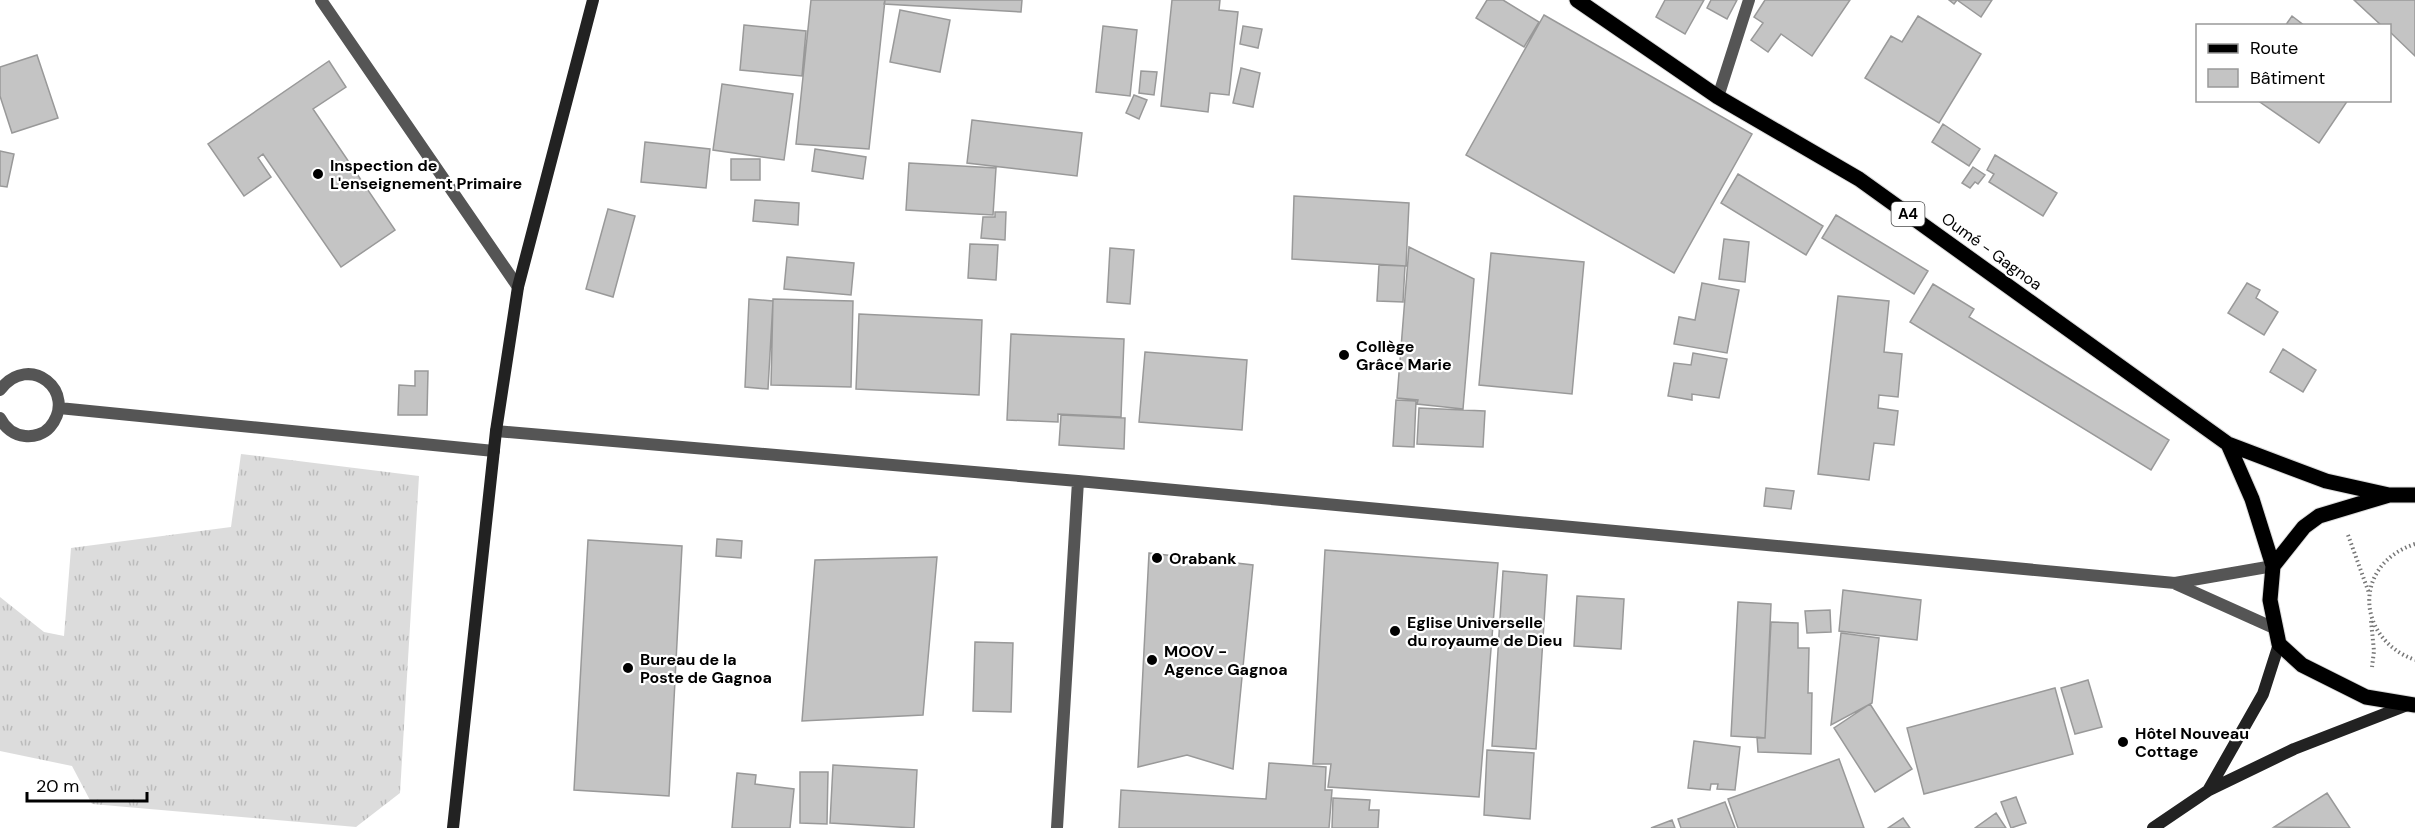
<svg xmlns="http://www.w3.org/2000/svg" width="2415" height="828" font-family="'DM Sans',sans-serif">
	<defs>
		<pattern id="grass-tufts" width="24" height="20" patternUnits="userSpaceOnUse" patternTransform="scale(1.5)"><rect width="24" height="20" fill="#dcdcdc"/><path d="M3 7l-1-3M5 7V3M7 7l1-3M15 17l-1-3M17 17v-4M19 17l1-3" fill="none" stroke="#bbb"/></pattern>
	</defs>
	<rect width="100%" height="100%" fill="#fff"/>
	<path fill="url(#grass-tufts)" d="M 241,454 L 419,476 L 400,793 L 356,827 L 92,804 L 72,766 L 0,751 L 0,597 L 44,632 L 64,636 L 71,548 L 231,527 Z"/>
	<path fill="#c4c4c4" stroke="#999" stroke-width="1.5" d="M 811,0 L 885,0 L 869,149 L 796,144 Z
		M 885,0 L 1022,0 L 1021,12 L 884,4 Z
		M 1172,0 L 1220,0 L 1219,10 L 1238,12 L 1229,95 L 1210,93 L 1208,112 L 1161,106 Z
		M 1487,0 L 1503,0 L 1539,22 L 1524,47 L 1476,18 Z
		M 1665,0 L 1704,0 L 1685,34 L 1656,17 Z
		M 1711,0 L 1737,0 L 1727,19 L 1707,8 Z
		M 1765,0 L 1850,0 L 1812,56 L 1781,34 L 1768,52 L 1751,40 L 1763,23 L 1754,17 Z
		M 1949,0 L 1992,0 L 1981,17 L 1957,0 L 1954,4 Z
		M 2354,0 L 2415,0 L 2415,56 L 2390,32 L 2390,26 L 2382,26 Z
		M 900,10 L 950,20 L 940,72 L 890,62 Z
		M 1544,15 L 1752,134 L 1674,273 L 1466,155 Z
		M 1918,16 L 1981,54 L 1939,123 L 1865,78 L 1891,36 L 1902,42 Z
		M 2292,16 L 2305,26 L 2285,26 Z
		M 744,25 L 806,31 L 802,76 L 740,70 Z
		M 1103,26 L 1137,30 L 1130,96 L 1096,92 Z
		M 1243,26 L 1262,29 L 1258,48 L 1240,44 Z
		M 37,55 L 58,118 L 12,133 L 0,96 L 0,67 Z
		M 329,61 L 346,87 L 313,109 L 395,230 L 341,267 L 263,154 L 258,158 L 271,177 L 244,196 L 208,144 Z
		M 1241,68 L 1260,73 L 1253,107 L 1233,103 Z
		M 1141,71 L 1157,72 L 1154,95 L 1139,93 Z
		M 722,84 L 793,94 L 784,160 L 713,150 Z
		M 1134,95 L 1147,100 L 1139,119 L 1126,113 Z
		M 2257,100 L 2348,100 L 2319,143 Z
		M 972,120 L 1082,133 L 1077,176 L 967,163 Z
		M 1943,124 L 1980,149 L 1969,166 L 1932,142 Z
		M 645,142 L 710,149 L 706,188 L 641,182 Z
		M 815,149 L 866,157 L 863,179 L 812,171 Z
		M 0,151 L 14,154 L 7,187 L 0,186 Z
		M 1995,155 L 2057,193 L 2043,216 L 1989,182 L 1994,174 L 1987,170 Z
		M 731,159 L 760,159 L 760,180 L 731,180 Z
		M 909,163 L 996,168 L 993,215 L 906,210 Z
		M 1973,167 L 1985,175 L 1978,184 L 1975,182 L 1970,188 L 1962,183 Z
		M 1738,174 L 1823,226 L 1806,255 L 1721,203 Z
		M 1294,196 L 1409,203 L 1406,266 L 1292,259 Z
		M 755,200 L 799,203 L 798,225 L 753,221 Z
		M 608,209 L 635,216 L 613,297 L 586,289 Z
		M 995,212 L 1006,212 L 1005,240 L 981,238 L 983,217 L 995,217 Z
		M 1836,215 L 1928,271 L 1914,294 L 1822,238 Z
		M 1724,239 L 1749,242 L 1745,282 L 1719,279 Z
		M 970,244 L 998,245 L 996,280 L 968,278 Z
		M 1409,247 L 1474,279 L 1463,409 L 1417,404 L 1418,400 L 1397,398 Z
		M 1110,248 L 1134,250 L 1130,304 L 1107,302 Z
		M 1491,253 L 1584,262 L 1572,394 L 1479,385 Z
		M 787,257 L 854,263 L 851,295 L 784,289 Z
		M 1379,265 L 1405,266 L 1403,302 L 1377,301 Z
		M 1702,283 L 1739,290 L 1727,353 L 1674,344 L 1679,317 L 1695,320 Z
		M 2247,283 L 2260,290 L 2256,298 L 2278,312 L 2264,335 L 2228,313 Z
		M 1933,284 L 1974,309 L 1969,317 L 2169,440 L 2151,470 L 1910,322 Z
		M 1838,296 L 1889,301 L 1884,352 L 1902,354 L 1898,397 L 1879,395 L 1878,408 L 1898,411 L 1894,445 L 1874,443 L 1869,480 L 1818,474 Z
		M 749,299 L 773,301 L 768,389 L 745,387 Z
		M 773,299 L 853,301 L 851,387 L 771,385 Z
		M 859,314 L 982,320 L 979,395 L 856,389 Z
		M 1011,334 L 1124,339 L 1121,417 L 1058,414 L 1058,422 L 1007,420 Z
		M 2283,349 L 2316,370 L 2303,392 L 2270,372 Z
		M 1145,352 L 1247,360 L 1242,430 L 1139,422 Z
		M 1693,353 L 1727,359 L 1719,398 L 1692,394 L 1692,400 L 1668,396 L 1674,363 L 1691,365 Z
		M 415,371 L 428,371 L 427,415 L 398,415 L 399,385 L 415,386 Z
		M 1396,400 L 1416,401 L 1414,447 L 1393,446 Z
		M 1419,408 L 1485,411 L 1483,447 L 1417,444 Z
		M 1061,415 L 1125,418 L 1124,449 L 1059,445 Z
		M 1766,488 L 1794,491 L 1791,509 L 1764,506 Z
		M 717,539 L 742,541 L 741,558 L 716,556 Z
		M 588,540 L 682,546 L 669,796 L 574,790 Z
		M 1325,550 L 1498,563 L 1479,797 L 1328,787 L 1331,764 L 1313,764 Z
		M 1149,553 L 1253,565 L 1233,769 L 1187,755 L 1138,767 Z
		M 937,557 L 923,715 L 802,721 L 815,560 Z
		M 1503,571 L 1547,575 L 1536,749 L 1492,746 Z
		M 1843,590 L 1921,600 L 1917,640 L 1839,631 Z
		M 1577,596 L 1624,599 L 1621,649 L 1574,646 Z
		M 1738,602 L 1771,604 L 1765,738 L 1731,736 Z
		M 1830,610 L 1831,632 L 1807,633 L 1805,611 Z
		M 1771,622 L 1798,623 L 1798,648 L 1809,648 L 1808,693 L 1812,693 L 1811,754 L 1758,752 L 1757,737 L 1765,738 Z
		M 1841,633 L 1879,638 L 1872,703 L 1831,725 Z
		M 975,642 L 1013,643 L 1011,712 L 973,711 Z
		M 2088,680 L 2102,727 L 2075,734 L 2061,688 Z
		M 2055,688 L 2073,754 L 1924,794 L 1907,728 Z
		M 1870,704 L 1912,769 L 1875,792 L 1834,728 Z
		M 1694,741 L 1740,747 L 1735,790 L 1717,789 L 1718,784 L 1711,784 L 1710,790 L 1688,788 Z
		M 1487,750 L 1534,753 L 1530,819 L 1484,815 Z
		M 1839,759 L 1864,828 L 1738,828 L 1728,799 Z
		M 1269,763 L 1326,767 L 1325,790 L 1332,790 L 1329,828 L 1119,828 L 1121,790 L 1266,799 Z
		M 833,765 L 917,770 L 914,828 L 830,823 Z
		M 800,772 L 828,772 L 827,824 L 800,823 Z
		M 737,773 L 756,775 L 755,784 L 794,789 L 790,828 L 732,828 Z
		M 2327,793 L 2350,828 L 2274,827 Z
		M 2016,797 L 2026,823 L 2011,828 L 2001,802 Z
		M 1333,798 L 1370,800 L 1369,810 L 1379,810 L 1378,828 L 1332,828 Z
		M 1725,802 L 1735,828 L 1681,828 L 1678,819 Z
		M 1996,813 L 2006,828 L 1975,828 Z
		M 1903,818 L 1910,828 L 1888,828 Z
		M 1672,820 L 1675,828 L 1651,828 Z"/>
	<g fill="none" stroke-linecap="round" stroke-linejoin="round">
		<g stroke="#dbdbdb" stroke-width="17">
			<path id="primary" d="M 1577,0 L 1718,97 L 1859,179 L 2228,444 L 2326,481 L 2389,495
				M 2228,444 L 2252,499 L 2273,566
				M 2415,495 L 2389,495 L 2319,516 L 2304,527 L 2273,566 L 2270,600 L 2279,644 L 2302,665 L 2366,697 L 2415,705"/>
		</g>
		<path stroke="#777" stroke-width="4" stroke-dasharray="1.5 3" stroke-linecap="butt" d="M 2348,535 L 2369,593
			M 2415,544 C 2353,564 2355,638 2415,660
			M 2371,621 L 2374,651 L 2372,667"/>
		<path stroke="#555" stroke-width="12" d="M 0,390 C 29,351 79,392 50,427 C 44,434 34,437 25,436 C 14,435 5,428 0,418
			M 59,408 L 494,451"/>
		<path stroke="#555" stroke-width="12" d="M 321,0 L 518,287
			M 1718,97 L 1749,0
			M 496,431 L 1078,481 L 2175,583 L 2273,566
			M 2176,584 L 2274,628
			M 1057,828 L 1078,481"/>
		<path stroke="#222" stroke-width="12" d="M 2209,789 L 2263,694 L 2279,644
			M 453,828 L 496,431 L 518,287 L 593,0
			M 2153,828 L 2209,790 L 2294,749 L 2410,704"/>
		<use href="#primary" stroke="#000" stroke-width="15"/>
	</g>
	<g fill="#000" stroke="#fff" stroke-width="2">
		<circle cx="318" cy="174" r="6"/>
		<circle cx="1344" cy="355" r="6"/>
		<circle cx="1157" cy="558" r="6"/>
		<circle cx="1395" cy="631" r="6"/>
		<circle cx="1152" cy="660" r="6"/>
		<circle cx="628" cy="668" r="6"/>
		<circle cx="2123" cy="742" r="6"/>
	</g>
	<g text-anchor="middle" stroke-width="4.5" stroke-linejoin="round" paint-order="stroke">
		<rect fill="#fff" stroke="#4c4c4c" stroke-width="1.5" x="1891.5" y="202" width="33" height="24" rx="4.5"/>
		<g font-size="15" font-weight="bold" fill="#000">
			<text x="1908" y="219">A4</text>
		</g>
		<g font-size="16" font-weight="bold" fill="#000" stroke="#fff" text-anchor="start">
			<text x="330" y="171">Inspection de<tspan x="330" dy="18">L'enseignement Primaire</tspan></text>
			<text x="1356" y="352">Collège<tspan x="1356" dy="18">Grâce Marie</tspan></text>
			<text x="1169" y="564">Orabank</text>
			<text x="1407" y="628">Eglise Universelle<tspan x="1407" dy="18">du royaume de Dieu</tspan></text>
			<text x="1164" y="657">MOOV -<tspan x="1164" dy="18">Agence Gagnoa</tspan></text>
			<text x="640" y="665">Bureau de la<tspan x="640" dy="18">Poste de Gagnoa</tspan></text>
			<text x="2135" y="739">Hôtel Nouveau<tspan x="2135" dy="18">Cottage</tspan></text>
		</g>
		<g font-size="16" fill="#000" stroke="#fff">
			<text transform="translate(1992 251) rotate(36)" y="6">Oumé - Gagnoa</text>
		</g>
	</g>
	<rect x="2196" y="24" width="195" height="78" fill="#ffffff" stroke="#999999" stroke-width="1.5"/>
	<rect x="2208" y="44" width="30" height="9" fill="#000000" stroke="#999999" stroke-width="1.5"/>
	<text x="2250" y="54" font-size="18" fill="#000000">Route</text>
	<rect x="2208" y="69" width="30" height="18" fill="#c4c4c4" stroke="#999999" stroke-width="1.5"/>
	<text x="2250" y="84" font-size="18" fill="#000000">Bâtiment</text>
	<path d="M27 792v9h120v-9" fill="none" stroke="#000000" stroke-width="3"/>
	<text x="36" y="792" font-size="18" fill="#000000" stroke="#ffffff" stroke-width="4.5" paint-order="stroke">20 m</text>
</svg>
